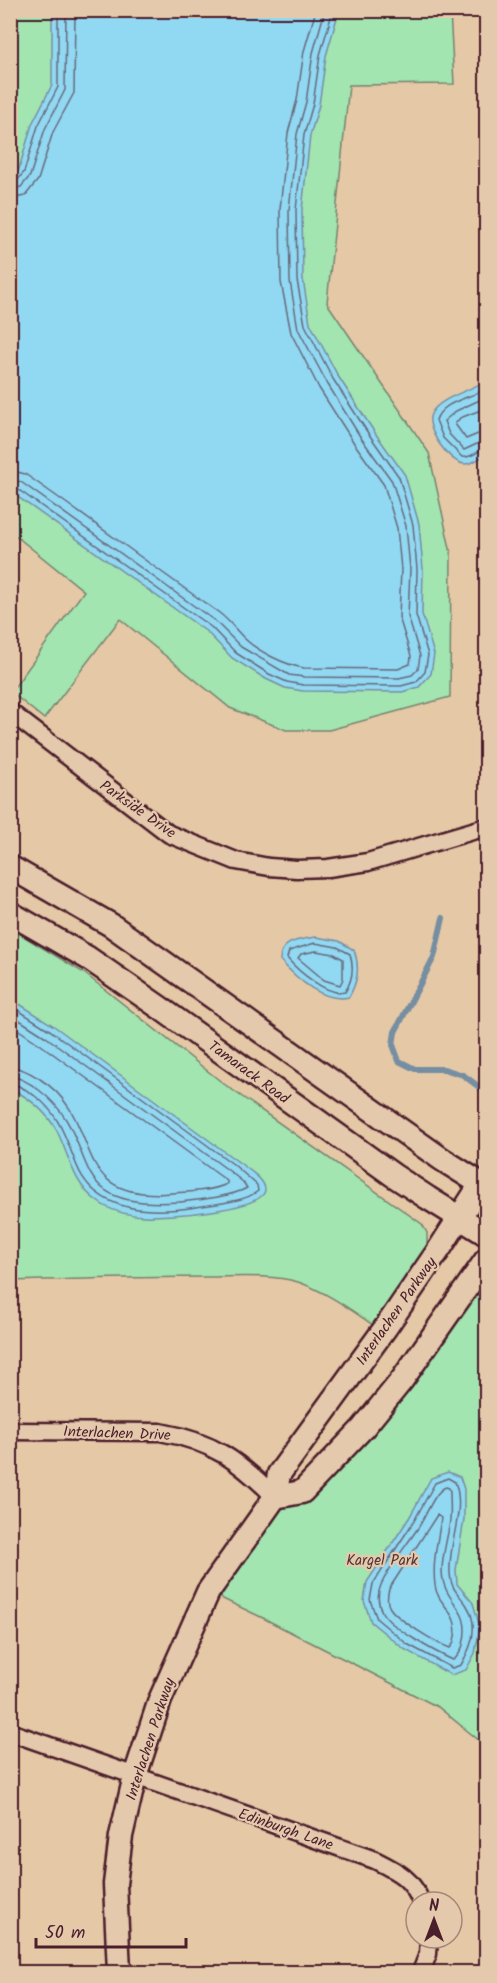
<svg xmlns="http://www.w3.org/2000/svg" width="497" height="1983" font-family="Kalam,sans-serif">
	<rect width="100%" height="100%" fill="#e5c8a6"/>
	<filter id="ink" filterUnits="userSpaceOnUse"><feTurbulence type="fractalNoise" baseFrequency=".0167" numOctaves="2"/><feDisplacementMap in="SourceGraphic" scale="12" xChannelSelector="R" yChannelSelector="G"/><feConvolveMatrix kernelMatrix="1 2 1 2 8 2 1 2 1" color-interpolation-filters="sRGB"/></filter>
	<g filter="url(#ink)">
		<path fill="#a2e5b0" stroke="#76826e" stroke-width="1.5" d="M 11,11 L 450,11 L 454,84 L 349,85 L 327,303 L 429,453 L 451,553 L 450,697 L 329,730 L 286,730 L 230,708 L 120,619 L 44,719 L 11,692 L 84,591 L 11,532 Z
			M 10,928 L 84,973 L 224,1084 L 422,1224 L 427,1233 L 427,1248 L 412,1273 L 373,1325 C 350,1309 325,1291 298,1282 C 270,1274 236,1277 207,1277 C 141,1277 76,1279 11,1281 Z
			M 486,1260 L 486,1746 L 438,1707 L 261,1617 L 208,1592 L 275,1497 L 302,1492 Z"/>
		<path fill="#91d8f2" stroke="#758ea2" stroke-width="1.5" d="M 52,11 L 339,11 L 326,56 L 319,105 L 310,136 L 302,210 L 303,279 L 310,323 L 338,376 L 373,430 L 405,475 L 419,524 L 423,569 L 422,614 L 434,654 L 431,674 L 419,687 L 402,692 L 303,691 L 285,688 L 266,679 L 232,658 L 207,632 L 11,492 L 11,180 L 19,169 L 32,124 L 52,85 Z
			M 486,380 L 486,454 C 480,458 473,464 465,464 C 450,464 424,428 431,414 C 439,397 472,391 486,380 Z
			M 316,937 L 339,941 L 354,950 C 360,967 358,981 349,997 C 323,1003 297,979 280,960 C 280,940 300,940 316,937 Z
			M 10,998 L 54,1026 L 252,1172 C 257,1176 265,1182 265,1190 C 263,1211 162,1217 144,1216 C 128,1215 110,1211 97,1201 C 73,1184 69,1155 57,1131 C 46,1111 30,1099 11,1088 Z
			M 448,1472 L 460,1477 L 464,1489 L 464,1519 L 456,1570 L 457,1584 L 473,1603 L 480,1627 L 475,1653 L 466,1670 L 451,1675 L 404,1649 L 371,1622 L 364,1601 L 367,1582 L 409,1518 L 431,1478 Z"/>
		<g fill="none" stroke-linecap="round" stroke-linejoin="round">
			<path stroke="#66697b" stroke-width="1.5" d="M 10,183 L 17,181 L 24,172 L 38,126 L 58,87 L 58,10
				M 10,190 L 21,187 L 30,176 L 45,129 L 65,90 L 66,10
				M 10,199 L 25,196 L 38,180 L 53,132 L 74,93 L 75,10
				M 486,388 C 471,399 443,400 436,420 L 443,438 L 462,457 C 471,459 477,450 486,449
				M 486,397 L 456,411 L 444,421 L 449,434 L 464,450 L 479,443 L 486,442
				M 486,408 L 460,418 L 455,424 L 466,439 L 478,434 L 486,433
				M 10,470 L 25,474 C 90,519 153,567 218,612 C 228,619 235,629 244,638 C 257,651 285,665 304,668 L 398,669 L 410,664 L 411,656 L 399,617 L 401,569 L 397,528 L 384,485 L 354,443 L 319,388 L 291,333 L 281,282 L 280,209 L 288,133 L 297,100 L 304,51 L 316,10
				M 10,479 L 21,482 L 215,621 L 241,647 L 289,675 L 304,677 L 399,678 L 412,675 L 418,669 L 420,656 L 408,616 L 410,569 L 406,526 L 392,481 L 361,438 L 327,383 L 298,329 L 290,281 L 289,210 L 297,134 L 306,102 L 313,53 L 325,10
				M 10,487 L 16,488 L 211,627 L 236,653 L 269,674 L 287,682 L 303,685 L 401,686 L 416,682 L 425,672 L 428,655 L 416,615 L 417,569 L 413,525 L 399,477 L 368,433 L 333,379 L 305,325 L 297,280 L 296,210 L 304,135 L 313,104 L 320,55 L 333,10
				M 315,943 L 337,947 L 350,954 C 354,967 352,981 345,992 C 327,996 298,971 287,958 L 289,951 Z
				M 316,951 L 334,954 L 343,959 L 343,979 L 340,985 L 324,980 L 298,958 L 301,954 Z
				M 10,1005 L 51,1031 L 233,1164 L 257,1185 L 258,1191 C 245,1202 214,1204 196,1207 C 152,1214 97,1214 77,1166 C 66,1139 59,1113 35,1096 C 28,1091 19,1084 10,1084
				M 10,1014 L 46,1037 L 228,1170 L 243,1182 L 247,1188 C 231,1197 198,1200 179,1202 C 55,1211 106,1140 39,1090 C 31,1084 21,1077 10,1076
				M 10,1024 L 41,1045 L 223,1178 L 227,1181 L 227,1184 C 212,1191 190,1192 173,1193 C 63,1202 108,1122 40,1079 C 31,1073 21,1067 10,1067
				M 448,1478 L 455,1482 C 466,1511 448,1542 450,1573 C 451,1589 457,1592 466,1604 C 479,1624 472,1647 461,1665 L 452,1668 L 407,1644 L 377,1619 L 370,1600 L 373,1584 L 414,1521 L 435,1483 Z
				M 446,1487 L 449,1488 L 450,1492 C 450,1501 451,1511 450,1520 C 448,1537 442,1555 442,1571 C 443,1606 473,1605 463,1645 C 461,1651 458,1657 453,1660 C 437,1653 389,1627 382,1612 C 378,1604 377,1594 381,1585 C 390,1565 406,1546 418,1528 C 426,1517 434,1491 446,1487 Z
				M 437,1515 L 441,1518 C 438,1540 432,1562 435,1585 C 437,1605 460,1613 455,1636 C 454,1641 454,1644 450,1648 C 436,1643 398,1620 390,1608 C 386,1602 387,1596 389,1589 Z"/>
			<path stroke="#758ea2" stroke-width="6" d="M 443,918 L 434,957 L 395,1032 L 393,1045 L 399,1061 L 415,1069 L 444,1069 L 463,1075 L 486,1092"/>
			<g stroke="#4a1f2b" stroke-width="21">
				<path id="street" d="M 10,712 L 169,834 L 236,861 L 269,867 L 297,869 L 328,868 L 368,862 L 486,827
					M 10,1431 L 160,1432 C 212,1441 239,1461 275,1497
					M 10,1732 L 375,1860 C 397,1871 412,1878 421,1902
					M 421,1972 L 428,1954 L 429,1938"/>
			</g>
			<g stroke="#4a1f2b" stroke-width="27">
				<path id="secondary" d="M 10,867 L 111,925 L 443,1160 L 486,1187
					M 10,913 L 88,958 L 159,1007 L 393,1175 L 428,1198 L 486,1234
					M 275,1497 L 302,1492 L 363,1428 L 402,1380 L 486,1260
					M 119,1972 L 115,1884 L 121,1836 L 135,1776 L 160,1700 L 208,1592 L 275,1497 L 279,1474 L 386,1327 L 440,1248 L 481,1184"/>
			</g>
			<use href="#street" stroke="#e5c9ac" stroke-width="16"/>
			<use href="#secondary" stroke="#e5c9ac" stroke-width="22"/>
		</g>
	</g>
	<g text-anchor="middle" stroke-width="4.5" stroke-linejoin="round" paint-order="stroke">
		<g font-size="15" fill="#4a1f2b" stroke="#e5c9ac">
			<text transform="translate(138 809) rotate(35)" y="5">Parkside Drive</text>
			<text transform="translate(249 1072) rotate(36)" y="5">Tamarack Road</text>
			<text transform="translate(396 1311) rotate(-55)" y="5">Interlachen Parkway</text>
			<text transform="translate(117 1433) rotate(2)" y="5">Interlachen Drive</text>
			<text transform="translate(150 1739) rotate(-72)" y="5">Interlachen Parkway</text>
			<text transform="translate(286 1829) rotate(19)" y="5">Edinburgh Lane</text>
		</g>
		<g font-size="15" fill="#533338" stroke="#e5c9ac">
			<text x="382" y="1565">Kargel Park</text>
		</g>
	</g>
	<rect width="497" height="1983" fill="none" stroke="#e5c9ac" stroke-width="36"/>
	<rect x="18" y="18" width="461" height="1947" fill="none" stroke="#4a1f2b" stroke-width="2" filter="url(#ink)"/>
	<g transform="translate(434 1920)"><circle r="28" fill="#e5c9ac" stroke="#a78578" stroke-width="1.5"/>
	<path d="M0-4.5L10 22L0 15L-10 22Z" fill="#4a1f2b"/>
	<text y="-9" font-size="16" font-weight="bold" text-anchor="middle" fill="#4a1f2b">N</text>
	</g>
	<path d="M36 1938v9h150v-9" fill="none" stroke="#4a1f2b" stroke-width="3"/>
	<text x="45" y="1938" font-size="18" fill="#4a1f2b" stroke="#e5c9ac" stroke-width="4.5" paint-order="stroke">50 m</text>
</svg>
